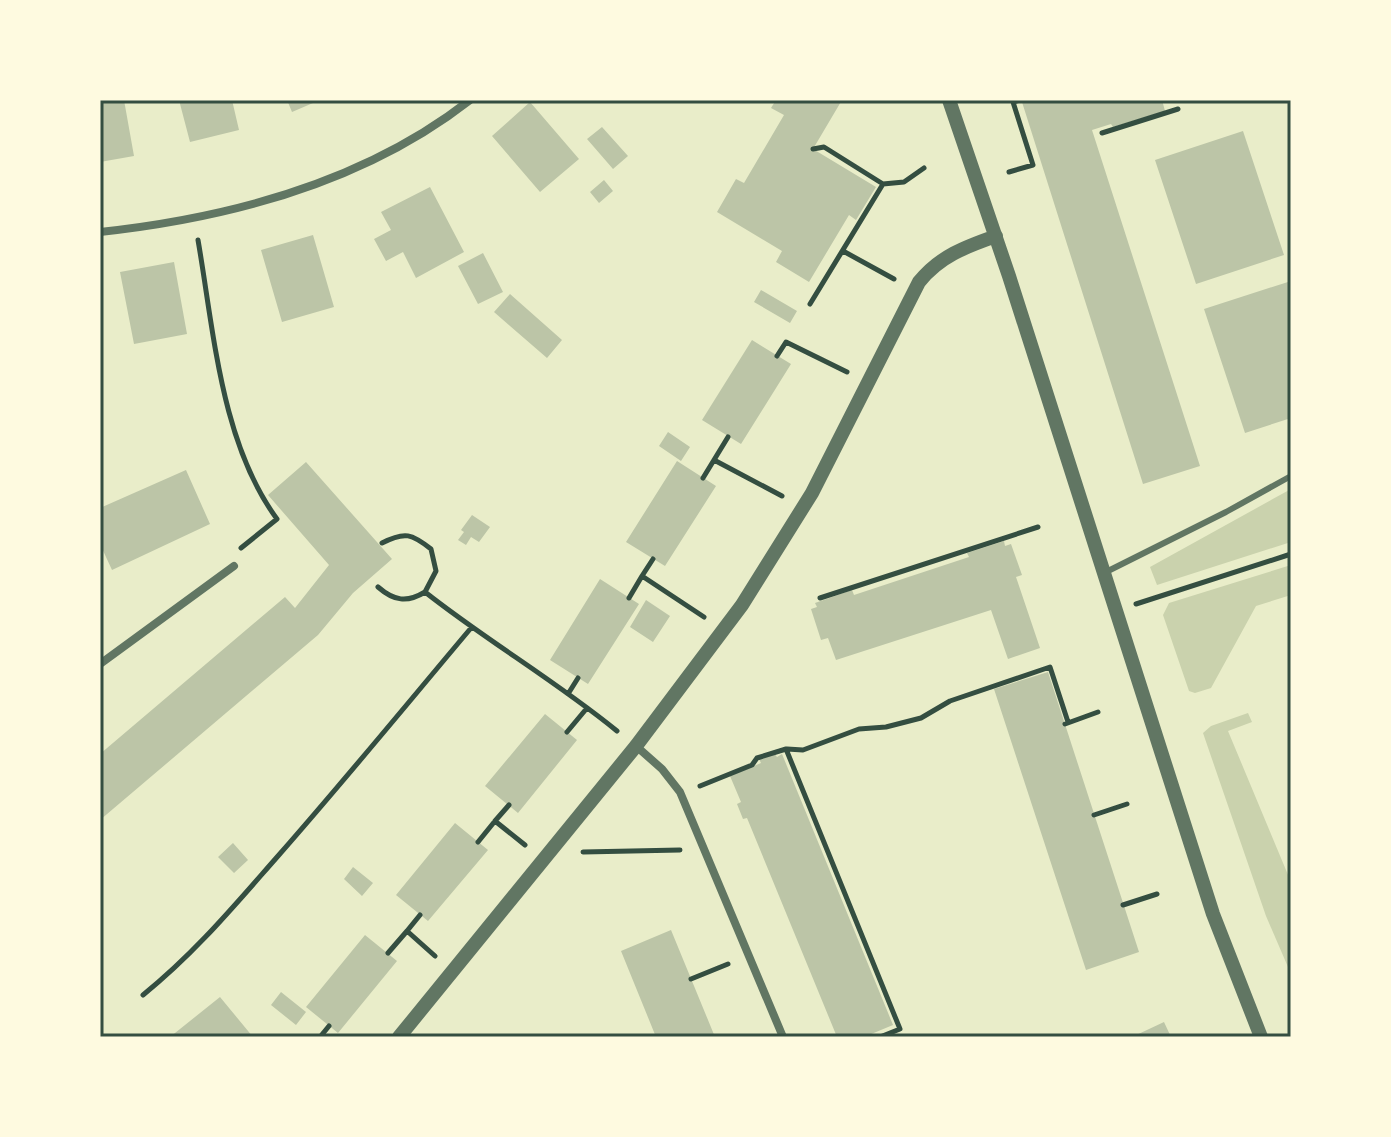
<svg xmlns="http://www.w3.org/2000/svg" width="1391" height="1137" font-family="'Sofia Sans Condensed',sans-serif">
	<rect width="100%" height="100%" fill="#e9edc9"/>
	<path fill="#cad2ad" d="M 1291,489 L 1291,542 L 1157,585 L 1150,567 Z
		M 1291,565 L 1291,595 L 1256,606 L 1211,688 L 1195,693 L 1189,691 L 1163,615 L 1169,603 Z
		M 1248,713 L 1252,722 L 1228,731 L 1291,882 L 1291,974 L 1266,916 L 1203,733 L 1211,726 Z"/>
	<path fill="#bcc5a7" d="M 103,100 L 124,100 L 134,156 L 100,162 L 100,101 Z
		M 179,100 L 232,100 L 239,130 L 190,142 Z
		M 287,100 L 320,100 L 292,112 Z
		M 776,100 L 842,100 L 813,149 L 876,187 L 856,220 L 849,215 L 809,282 L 776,262 L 782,251 L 717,212 L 736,179 L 744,183 L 784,115 L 771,108 Z
		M 1029,100 L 1162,100 L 1165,111 L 1113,127 L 1111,124 L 1092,130 L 1200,466 L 1143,484 L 1022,102 Z
		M 530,102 L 579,159 L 540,192 L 492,136 Z
		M 602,127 L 628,156 L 613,169 L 587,139 Z
		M 1243,131 L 1284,255 L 1196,284 L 1155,160 Z
		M 604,180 L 613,191 L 599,203 L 590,192 Z
		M 430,187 L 464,252 L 416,278 L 403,252 L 386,261 L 374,239 L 391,230 L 381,212 Z
		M 313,235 L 334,307 L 282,322 L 261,250 Z
		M 483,253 L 503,292 L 478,304 L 458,266 Z
		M 174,262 L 187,334 L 134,344 L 120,272 Z
		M 1291,281 L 1291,418 L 1245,433 L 1204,309 Z
		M 761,290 L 797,311 L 790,323 L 754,302 Z
		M 510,294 L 562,340 L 547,358 L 494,312 Z
		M 752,340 L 791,364 L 741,444 L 702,420 Z
		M 668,432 L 690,447 L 681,461 L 659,446 Z
		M 677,461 L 716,486 L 665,566 L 626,542 Z
		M 306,462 L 392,559 L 353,593 L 318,635 L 100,820 L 100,754 L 285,597 L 295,608 L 329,565 L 268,495 Z
		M 186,470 L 210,524 L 112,570 L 100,544 L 100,508 Z
		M 472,515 L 490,527 L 479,542 L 471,537 L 466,545 L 458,540 L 464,532 L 461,530 Z
		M 1004,541 L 1005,546 L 1011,544 L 1022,575 L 1016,577 L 1040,648 L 1008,659 L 991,610 L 836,660 L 828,638 L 821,640 L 811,609 L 817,607 L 815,603 L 852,590 L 854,595 L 969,557 L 967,553 Z
		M 600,579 L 639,604 L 588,684 L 550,660 Z
		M 646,600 L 670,616 L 653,642 L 630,627 Z
		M 1048,672 L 1139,952 L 1086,970 L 994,689 Z
		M 545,714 L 577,740 L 518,813 L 485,786 Z
		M 774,753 L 777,757 L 782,754 L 893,1025 L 864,1037 L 837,1037 L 747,818 L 743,819 L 737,804 L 741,802 L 730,776 L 761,763 L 759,759 Z
		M 455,823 L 488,850 L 428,921 L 396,895 Z
		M 233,843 L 248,860 L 234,873 L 218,857 Z
		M 353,867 L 373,883 L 362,896 L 344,879 Z
		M 671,930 L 715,1037 L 656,1037 L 621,951 Z
		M 365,935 L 397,961 L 338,1033 L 306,1007 Z
		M 281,992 L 306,1012 L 296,1025 L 271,1005 Z
		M 220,997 L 253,1037 L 170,1037 Z
		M 1164,1022 L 1171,1037 L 1132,1037 Z"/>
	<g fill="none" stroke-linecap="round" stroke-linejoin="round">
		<path stroke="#344e41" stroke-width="5" d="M 1102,133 L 1178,109
			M 813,149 L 824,147 L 883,184 L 904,182 L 924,168
			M 1009,172 L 1033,165 L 1013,102 L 1020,100
			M 198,240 C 214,332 221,443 277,519 L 241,548
			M 843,251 L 894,279
			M 810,304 L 883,184
			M 777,356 L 786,342 L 847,372
			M 714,460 L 782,496
			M 703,478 L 728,437
			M 382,543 C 405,531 412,534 431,549 L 436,571 L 425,592 C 487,641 556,681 617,731
			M 653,559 L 642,576 L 704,617
			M 378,587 C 394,601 407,603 425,592
			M 629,598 L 642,576
			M 820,598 L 1038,527
			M 1136,604 L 1291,554
			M 568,694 L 578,678
			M 1065,724 L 1098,712
			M 567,732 L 587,708
			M 787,749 L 803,750 L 859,729 L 886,727 L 921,718 L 950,701 L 1050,667 L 1068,722
			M 700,786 L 752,765 L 757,758 L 786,749 L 900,1029 L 880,1037
			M 509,805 L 495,821 L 525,845
			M 1094,815 L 1127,804
			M 478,842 L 495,821
			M 583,852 L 680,850
			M 1123,905 L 1157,894
			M 420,915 L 407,931 L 435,956
			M 388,953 L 407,931
			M 691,979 L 728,964
			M 143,995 C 195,953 234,906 278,856 C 344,781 407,704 471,628
			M 320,1037 L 329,1026"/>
		<path stroke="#617663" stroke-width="6" d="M 1104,573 L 1226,512 L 1291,476"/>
		<path stroke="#617663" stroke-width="8" d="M 100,232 C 230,218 365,182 470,100
			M 100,664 L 234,566
			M 636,746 L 662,769 L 680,792 L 783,1037"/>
		<path stroke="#617663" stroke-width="14" d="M 949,100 L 1009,276 L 1213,914 L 1261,1037
			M 399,1037 L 636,746 L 742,605 L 812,493 L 919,282 C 940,256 965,247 996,236"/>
	</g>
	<rect width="1391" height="1137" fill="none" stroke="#fefae0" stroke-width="204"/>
	<rect x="102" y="102" width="1187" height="933" fill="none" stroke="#344e41" stroke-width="3"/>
</svg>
